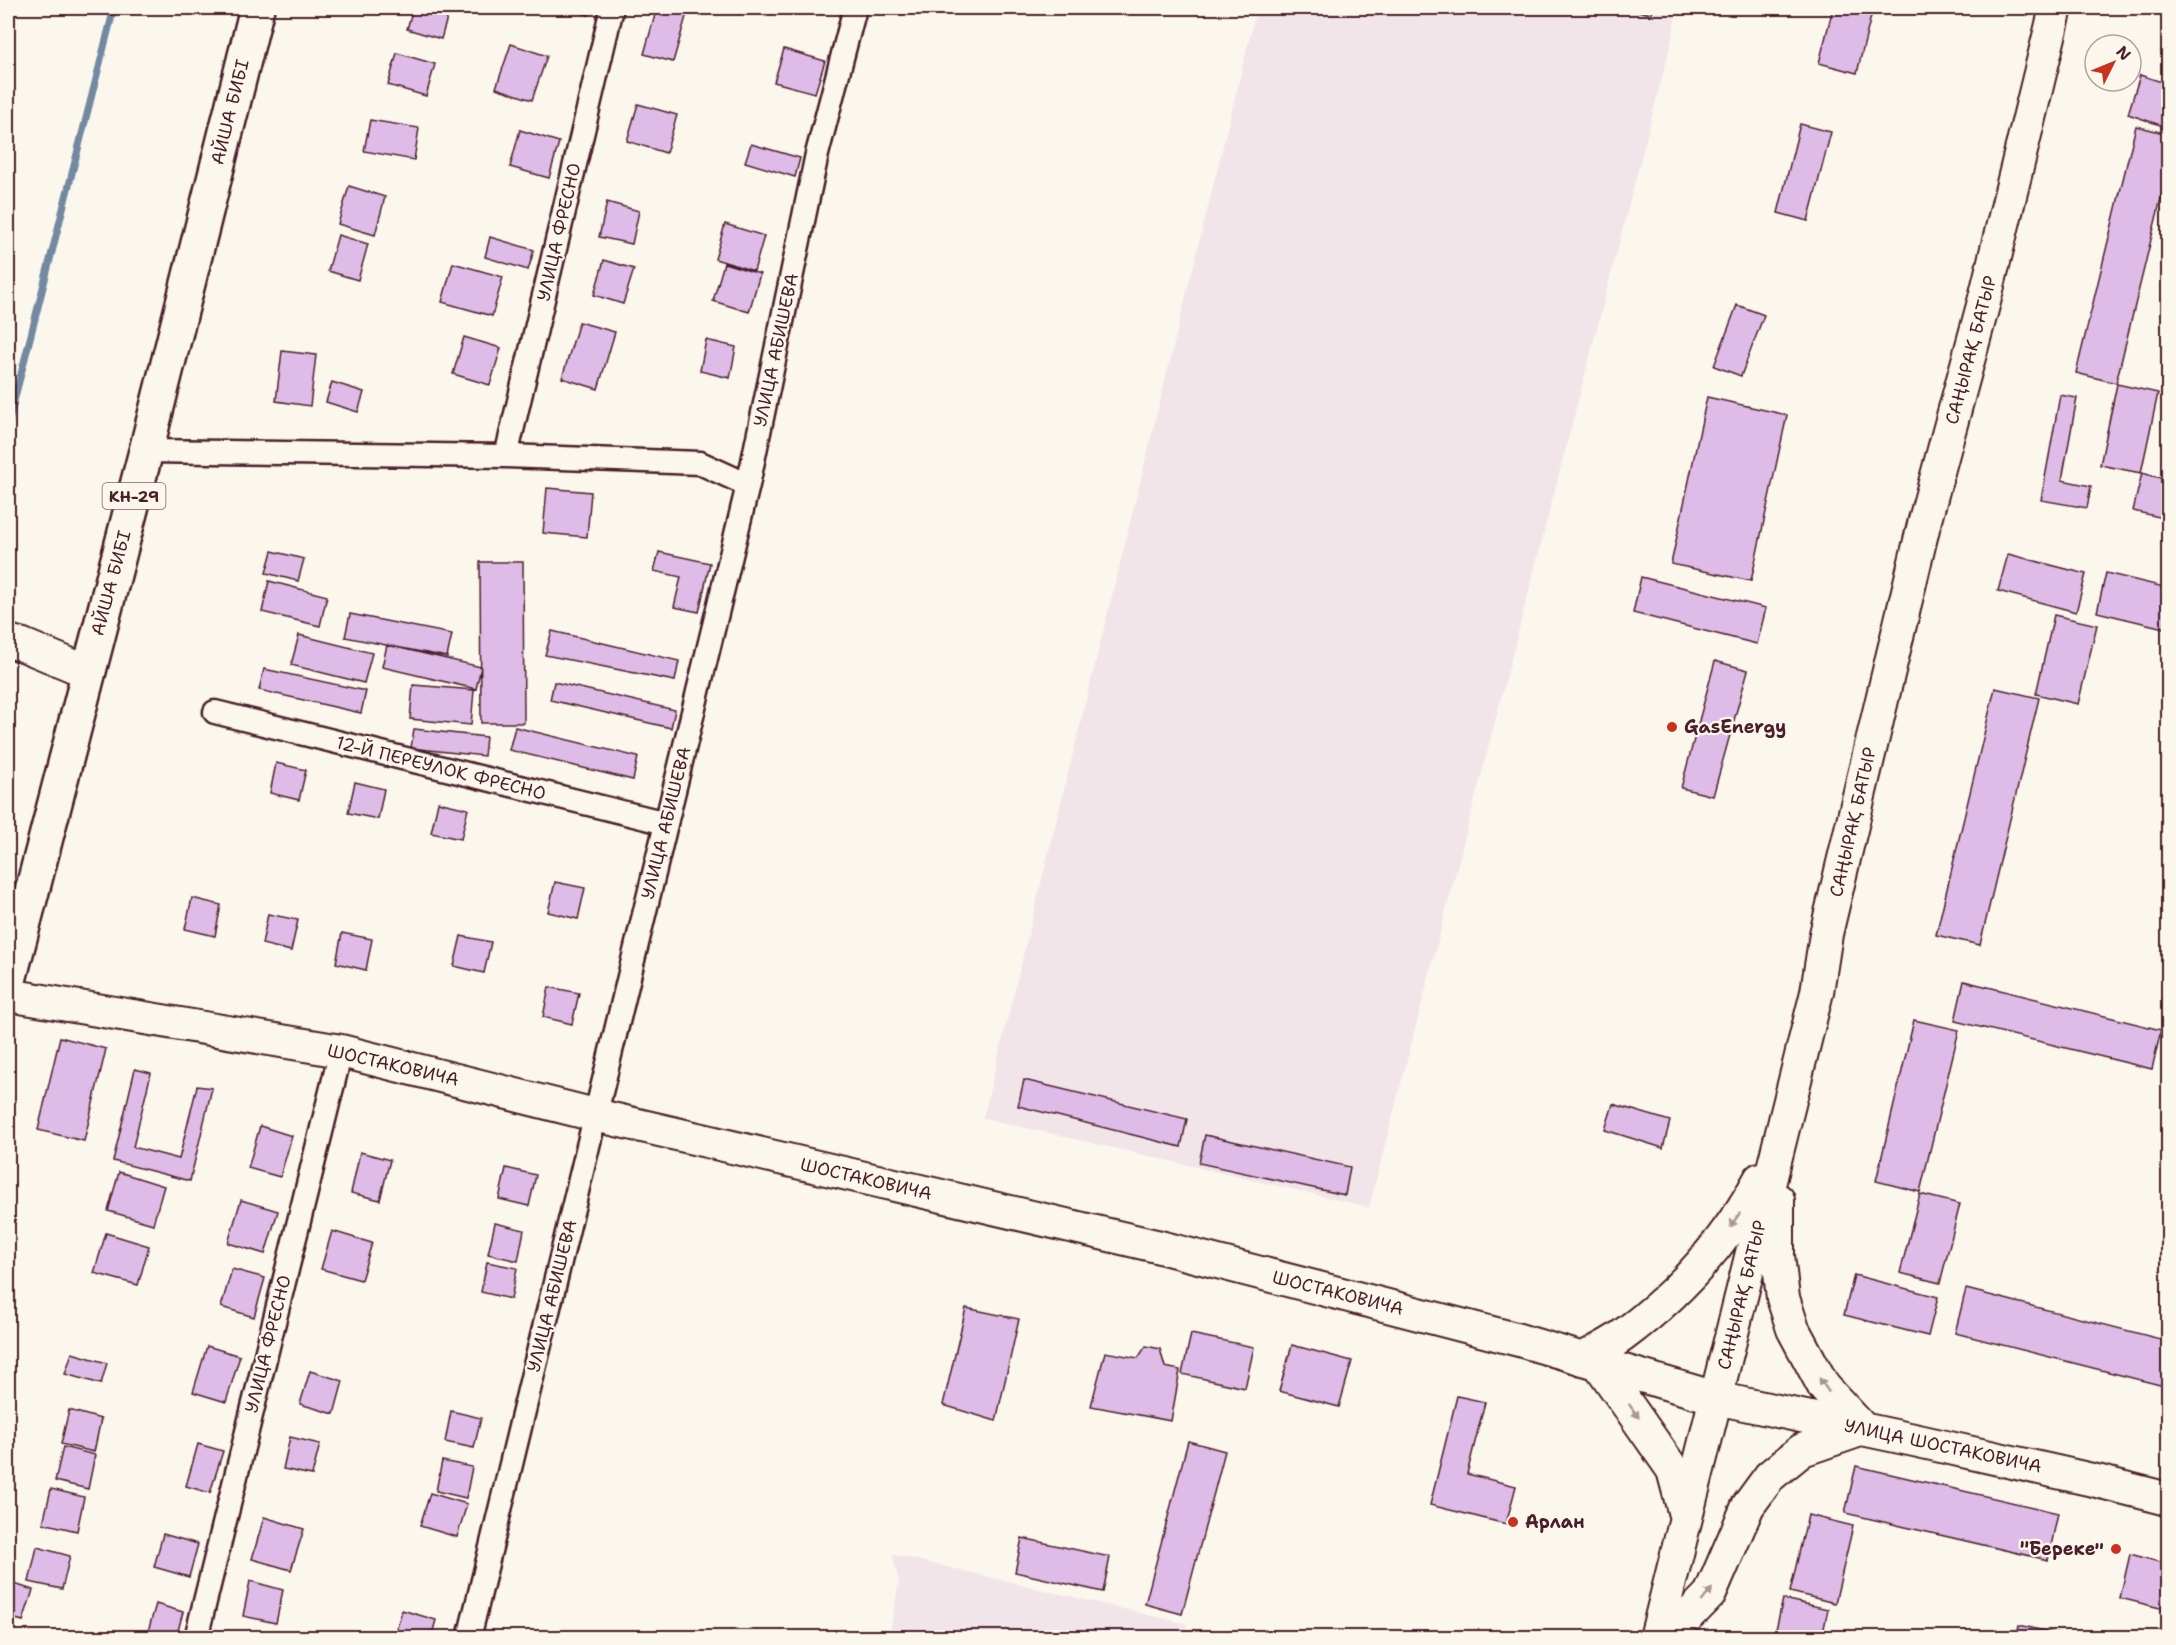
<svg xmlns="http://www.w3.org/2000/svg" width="2176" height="1645" font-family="'Shantell Sans',sans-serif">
	<rect width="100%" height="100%" fill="#fbf7ec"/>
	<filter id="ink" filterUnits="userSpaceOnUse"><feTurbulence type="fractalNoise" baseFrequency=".0167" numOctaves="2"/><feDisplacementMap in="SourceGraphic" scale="12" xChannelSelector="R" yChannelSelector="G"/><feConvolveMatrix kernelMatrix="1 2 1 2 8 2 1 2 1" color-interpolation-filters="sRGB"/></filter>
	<g filter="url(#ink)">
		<path fill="#f2e5ea" d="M 1257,8 L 1677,8 L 1672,39 L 1369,1207 L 983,1118 Z
			M 892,1554 L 1187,1624 L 1183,1637 L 889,1637 L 899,1582 Z"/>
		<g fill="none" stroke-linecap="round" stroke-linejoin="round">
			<path stroke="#7389a1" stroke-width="7" d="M 8,425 L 114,8"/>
		</g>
		<path fill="#debce7" stroke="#4a1f2b" stroke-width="1.5" d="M 413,8 L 450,8 L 441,39 L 407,29 Z
			M 563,8 L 591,8 L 589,15 Z
			M 657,8 L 668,8 L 687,13 L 673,62 L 644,54 Z
			M 1625,8 L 1653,8 L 1651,14 Z
			M 1833,8 L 1873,8 L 1857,73 L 1819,63 Z
			M 511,44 L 547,56 L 532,100 L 496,88 Z
			M 784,49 L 825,61 L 815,93 L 774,82 Z
			M 397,53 L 435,64 L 426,96 L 388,85 Z
			M 2140,75 L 2168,84 L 2168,119 L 2166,127 L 2128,114 Z
			M 638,104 L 677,115 L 666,153 L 627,141 Z
			M 370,120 L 419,128 L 414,160 L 364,151 Z
			M 1800,124 L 1831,132 L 1808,221 L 1778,213 Z
			M 2136,126 L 2168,134 L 2168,170 L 2116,383 L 2076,373 Z
			M 520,130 L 559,142 L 549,178 L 510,167 Z
			M 751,144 L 800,158 L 795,177 L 745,162 Z
			M 349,186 L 385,197 L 375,235 L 338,224 Z
			M 607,202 L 639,211 L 632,244 L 599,237 Z
			M 725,224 L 764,236 L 754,271 L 715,259 Z
			M 338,235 L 368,244 L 358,280 L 328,271 Z
			M 490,237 L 534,250 L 528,270 L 485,257 Z
			M 604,260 L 634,269 L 623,304 L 594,295 Z
			M 453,263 L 503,277 L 492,316 L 442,302 Z
			M 724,263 L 760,274 L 749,312 L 713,301 Z
			M 1737,305 L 1764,315 L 1741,376 L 1714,366 Z
			M 579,322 L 615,332 L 598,389 L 562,378 Z
			M 464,337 L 501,348 L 490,385 L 453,374 Z
			M 706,340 L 736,347 L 730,378 L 700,371 Z
			M 282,351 L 316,355 L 310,406 L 276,401 Z
			M 332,382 L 364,392 L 358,412 L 326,402 Z
			M 2117,384 L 2158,393 L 2141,473 L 2100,465 Z
			M 2060,395 L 2077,398 L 2062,480 L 2091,486 L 2087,508 L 2041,500 Z
			M 1707,397 L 1787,415 L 1751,581 L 1671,564 Z
			M 2142,473 L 2168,480 L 2168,519 L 2133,511 Z
			M 547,488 L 591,492 L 587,537 L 543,533 Z
			M 272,551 L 304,559 L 298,581 L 266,573 Z
			M 659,552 L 710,563 L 699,612 L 674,607 L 681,577 L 654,571 Z
			M 2008,554 L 2086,574 L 2076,612 L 1998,591 Z
			M 480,562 L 523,562 L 524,723 L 481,723 Z
			M 2106,573 L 2168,588 L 2168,629 L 2097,612 Z
			M 1641,577 L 1766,608 L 1757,644 L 1633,613 Z
			M 269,581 L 327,596 L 320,626 L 262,612 Z
			M 350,614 L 452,634 L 447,657 L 345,637 Z
			M 2054,615 L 2097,625 L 2078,704 L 2036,694 Z
			M 552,631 L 679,661 L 675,681 L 545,655 Z
			M 299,635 L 372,653 L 364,683 L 291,665 Z
			M 387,645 L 481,667 L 476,689 L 382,667 Z
			M 1715,661 L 1748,670 L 1713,796 L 1681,788 Z
			M 264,669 L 366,691 L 361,713 L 259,690 Z
			M 554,682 L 675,710 L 671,728 L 550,700 Z
			M 413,685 L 474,690 L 471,725 L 410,719 Z
			M 1995,688 L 2039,698 L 1980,945 L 1936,935 Z
			M 515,727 L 638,757 L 633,780 L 509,750 Z
			M 414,729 L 486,737 L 484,756 L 411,748 Z
			M 276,763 L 306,770 L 299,800 L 270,793 Z
			M 355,782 L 384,789 L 378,819 L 348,813 Z
			M 438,802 L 468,809 L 461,839 L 431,833 Z
			M 555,882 L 585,888 L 578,919 L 548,912 Z
			M 192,898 L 221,905 L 215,936 L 185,929 Z
			M 268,914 L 298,920 L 291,951 L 262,944 Z
			M 342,933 L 372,939 L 366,970 L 336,963 Z
			M 461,936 L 491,942 L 484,973 L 454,966 Z
			M 1964,981 L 2161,1030 L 2152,1069 L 1955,1021 Z
			M 549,987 L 579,993 L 572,1024 L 543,1017 Z
			M 1914,1020 L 1959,1030 L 1920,1192 L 1876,1181 Z
			M 60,1037 L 106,1049 L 84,1141 L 38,1130 Z
			M 135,1069 L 151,1073 L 133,1147 L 179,1159 L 197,1086 L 212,1088 L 190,1181 L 113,1161 Z
			M 1024,1080 L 1187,1119 L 1181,1147 L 1018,1106 Z
			M 1613,1104 L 1670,1121 L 1663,1148 L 1605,1130 Z
			M 260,1126 L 292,1136 L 280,1177 L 248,1168 Z
			M 1205,1135 L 1350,1167 L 1345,1195 L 1199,1163 Z
			M 360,1152 L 390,1160 L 380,1200 L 351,1193 Z
			M 506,1168 L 536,1175 L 529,1206 L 499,1199 Z
			M 119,1172 L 164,1186 L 153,1224 L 108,1211 Z
			M 1920,1194 L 1960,1204 L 1940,1283 L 1900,1273 Z
			M 241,1200 L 278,1211 L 265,1254 L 228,1243 Z
			M 495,1223 L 524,1230 L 518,1261 L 488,1254 Z
			M 332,1231 L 372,1243 L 361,1280 L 321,1269 Z
			M 106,1233 L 149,1246 L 138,1285 L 94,1273 Z
			M 487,1262 L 517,1268 L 511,1299 L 481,1292 Z
			M 232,1269 L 265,1278 L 254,1317 L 221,1307 Z
			M 1854,1275 L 1938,1297 L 1928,1336 L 1844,1315 Z
			M 1966,1289 L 2168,1341 L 2168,1387 L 1955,1333 Z
			M 966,1308 L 1019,1319 L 996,1421 L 943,1405 Z
			M 1191,1334 L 1254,1347 L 1245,1388 L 1182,1374 Z
			M 1292,1345 L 1352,1361 L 1339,1407 L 1279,1391 Z
			M 207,1346 L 240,1356 L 226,1402 L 193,1392 Z
			M 1146,1346 L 1160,1349 L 1165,1367 L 1180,1370 L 1171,1421 L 1091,1406 L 1105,1352 L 1138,1358 Z
			M 72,1353 L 107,1363 L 101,1384 L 65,1374 Z
			M 310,1371 L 343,1381 L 334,1414 L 300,1404 Z
			M 1457,1396 L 1485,1402 L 1467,1474 L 1516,1486 L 1506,1524 L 1430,1505 Z
			M 69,1410 L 101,1419 L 94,1452 L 61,1444 Z
			M 451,1411 L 481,1418 L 474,1448 L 445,1442 Z
			M 290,1437 L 320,1444 L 312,1475 L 283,1469 Z
			M 1188,1441 L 1225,1451 L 1182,1614 L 1145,1604 Z
			M 198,1444 L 223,1451 L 210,1493 L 186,1486 Z
			M 63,1447 L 95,1455 L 88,1489 L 55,1481 Z
			M 442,1461 L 472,1467 L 466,1498 L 436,1491 Z
			M 1856,1466 L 2058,1513 L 2048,1560 L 1845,1513 Z
			M 51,1489 L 84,1497 L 77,1531 L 43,1523 Z
			M 430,1493 L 467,1504 L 457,1537 L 420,1526 Z
			M 1808,1515 L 1853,1526 L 1835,1603 L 1790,1592 Z
			M 264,1517 L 304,1529 L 291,1570 L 252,1559 Z
			M 163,1534 L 198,1544 L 189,1577 L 154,1567 Z
			M 1022,1538 L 1110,1557 L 1103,1592 L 1015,1572 Z
			M 37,1547 L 70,1556 L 62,1589 L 29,1582 Z
			M 2130,1554 L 2168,1564 L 2168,1610 L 2120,1598 Z
			M 250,1581 L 283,1590 L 276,1623 L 243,1616 Z
			M 8,1582 L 33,1590 L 23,1621 L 8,1617 Z
			M 1783,1599 L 1828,1609 L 1822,1638 L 1774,1638 Z
			M 156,1604 L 183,1612 L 176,1638 L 146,1638 Z
			M 402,1610 L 436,1620 L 431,1638 L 394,1638 Z
			M 2019,1625 L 2062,1635 L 2062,1638 L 2016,1638 Z
			M 238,1632 L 257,1638 L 237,1638 Z"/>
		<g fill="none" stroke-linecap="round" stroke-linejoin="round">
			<g stroke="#4a1f2b" stroke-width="27">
				<path id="street" d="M 146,451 L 506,456 L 700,463 L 748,485
					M 506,456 L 612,8
					M 215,712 L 666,823
					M 196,1638 L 341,1051
					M 469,1638 L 748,485 L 817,154 L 855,8"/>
			</g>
			<g stroke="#4a1f2b" stroke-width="36">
				<path id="secondary" d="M 8,641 L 23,645 L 88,672
					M 8,995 L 341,1051 L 595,1115 L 1156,1246 L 1519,1340 L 1716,1398 L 1914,1440 L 2097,1481 L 2168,1499
					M 1582,1359 C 1595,1352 1610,1345 1622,1336 C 1679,1294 1727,1240 1760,1179
					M 1599,1364 L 1673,1470 L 1685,1515
					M 1656,1638 L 1817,992 L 1826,934 L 1925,520 L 1985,298 L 2056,8
					M 1667,1638 L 1710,1594 L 1748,1506 L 1770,1476 L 1802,1450 L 1863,1429 L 1824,1387 L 1793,1329 L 1783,1298 L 1778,1255 L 1778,1200"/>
			</g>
			<g stroke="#4a1f2b" stroke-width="38">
				<path id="primary" d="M 8,984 L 146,451 L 257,8"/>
			</g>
			<use href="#street" stroke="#fbf7ec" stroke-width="22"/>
			<use href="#secondary" stroke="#fbf7ec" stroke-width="32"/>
			<use href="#primary" stroke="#fbf7ec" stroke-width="33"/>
		</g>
		<defs><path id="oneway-solid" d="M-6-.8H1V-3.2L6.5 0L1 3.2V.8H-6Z" transform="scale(1.5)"/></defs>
		<g fill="#ab9695">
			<use href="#oneway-solid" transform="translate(1735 1220) rotate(125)"/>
			<use href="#oneway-solid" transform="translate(1824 1385) rotate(-124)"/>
			<use href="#oneway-solid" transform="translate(1634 1411) rotate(54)"/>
			<use href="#oneway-solid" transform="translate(1707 1595) rotate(-52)"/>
		</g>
	</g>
	<g fill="#c8321e" stroke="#fbf7ec" stroke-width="2">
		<circle cx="1672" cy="727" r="6"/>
		<circle cx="1513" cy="1522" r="6"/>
		<circle cx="2116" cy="1549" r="6"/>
	</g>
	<g text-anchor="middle" stroke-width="4.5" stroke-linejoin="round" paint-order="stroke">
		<rect fill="#fbf7ec" stroke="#7f6065" stroke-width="1.5" x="102.5" y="483" width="63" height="26" rx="4.5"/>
		<g font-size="16" font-weight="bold" fill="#4a1f2b">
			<text x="134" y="502">КН-29</text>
		</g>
		<g font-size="18" fill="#4a1f2b" stroke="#fbf7ec">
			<text transform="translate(230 112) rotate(-76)" y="6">АЙША БИБІ</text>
			<text transform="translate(559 232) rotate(-77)" y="6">УЛИЦА ФРЕСНО</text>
			<text transform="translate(776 350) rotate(-78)" y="6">УЛИЦА АБИШЕВА</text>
			<text transform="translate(1971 350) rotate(-75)" y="6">САҢЫРАҚ БАТЫР</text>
			<text transform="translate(111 583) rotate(-75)" y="6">АЙША БИБІ</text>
			<text transform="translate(441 768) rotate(14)" y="6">12-Й ПЕРЕУЛОК ФРЕСНО</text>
			<text transform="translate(1853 822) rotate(-77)" y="6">САҢЫРАҚ БАТЫР</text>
			<text transform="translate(666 823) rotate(-76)" y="6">УЛИЦА АБИШЕВА</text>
			<text transform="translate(393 1065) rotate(13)" y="6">ШОСТАКОВИЧА</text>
			<text transform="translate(866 1179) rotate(13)" y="6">ШОСТАКОВИЧА</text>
			<text transform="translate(1338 1293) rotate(14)" y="6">ШОСТАКОВИЧА</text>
			<text transform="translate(1742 1295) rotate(-76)" y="6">САҢЫРАҚ БАТЫР</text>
			<text transform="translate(552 1296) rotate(-76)" y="6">УЛИЦА АБИШЕВА</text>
			<text transform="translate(268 1344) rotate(-76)" y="6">УЛИЦА ФРЕСНО</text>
			<text transform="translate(1943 1446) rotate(12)" y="6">УЛИЦА ШОСТАКОВИЧА</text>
		</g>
		<g font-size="18" font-weight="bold" fill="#4a1f2b" stroke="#fbf7ec" text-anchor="start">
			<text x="1684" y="733">GasEnergy</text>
			<text x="1525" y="1528">Арлан</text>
			<text x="2104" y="1555" text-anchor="end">"Береке"</text>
		</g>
	</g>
	<rect width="2176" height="1645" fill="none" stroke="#fbf7ec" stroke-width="30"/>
	<rect x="15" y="15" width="2146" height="1615" fill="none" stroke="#4a1f2b" stroke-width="2" filter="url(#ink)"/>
	<g transform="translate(2113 63) rotate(47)"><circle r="28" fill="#fbf7ec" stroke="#b4a19f" stroke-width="1.5"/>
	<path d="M0-4.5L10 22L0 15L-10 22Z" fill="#c8321e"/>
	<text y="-9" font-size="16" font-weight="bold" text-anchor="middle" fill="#4a1f2b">N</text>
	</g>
</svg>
